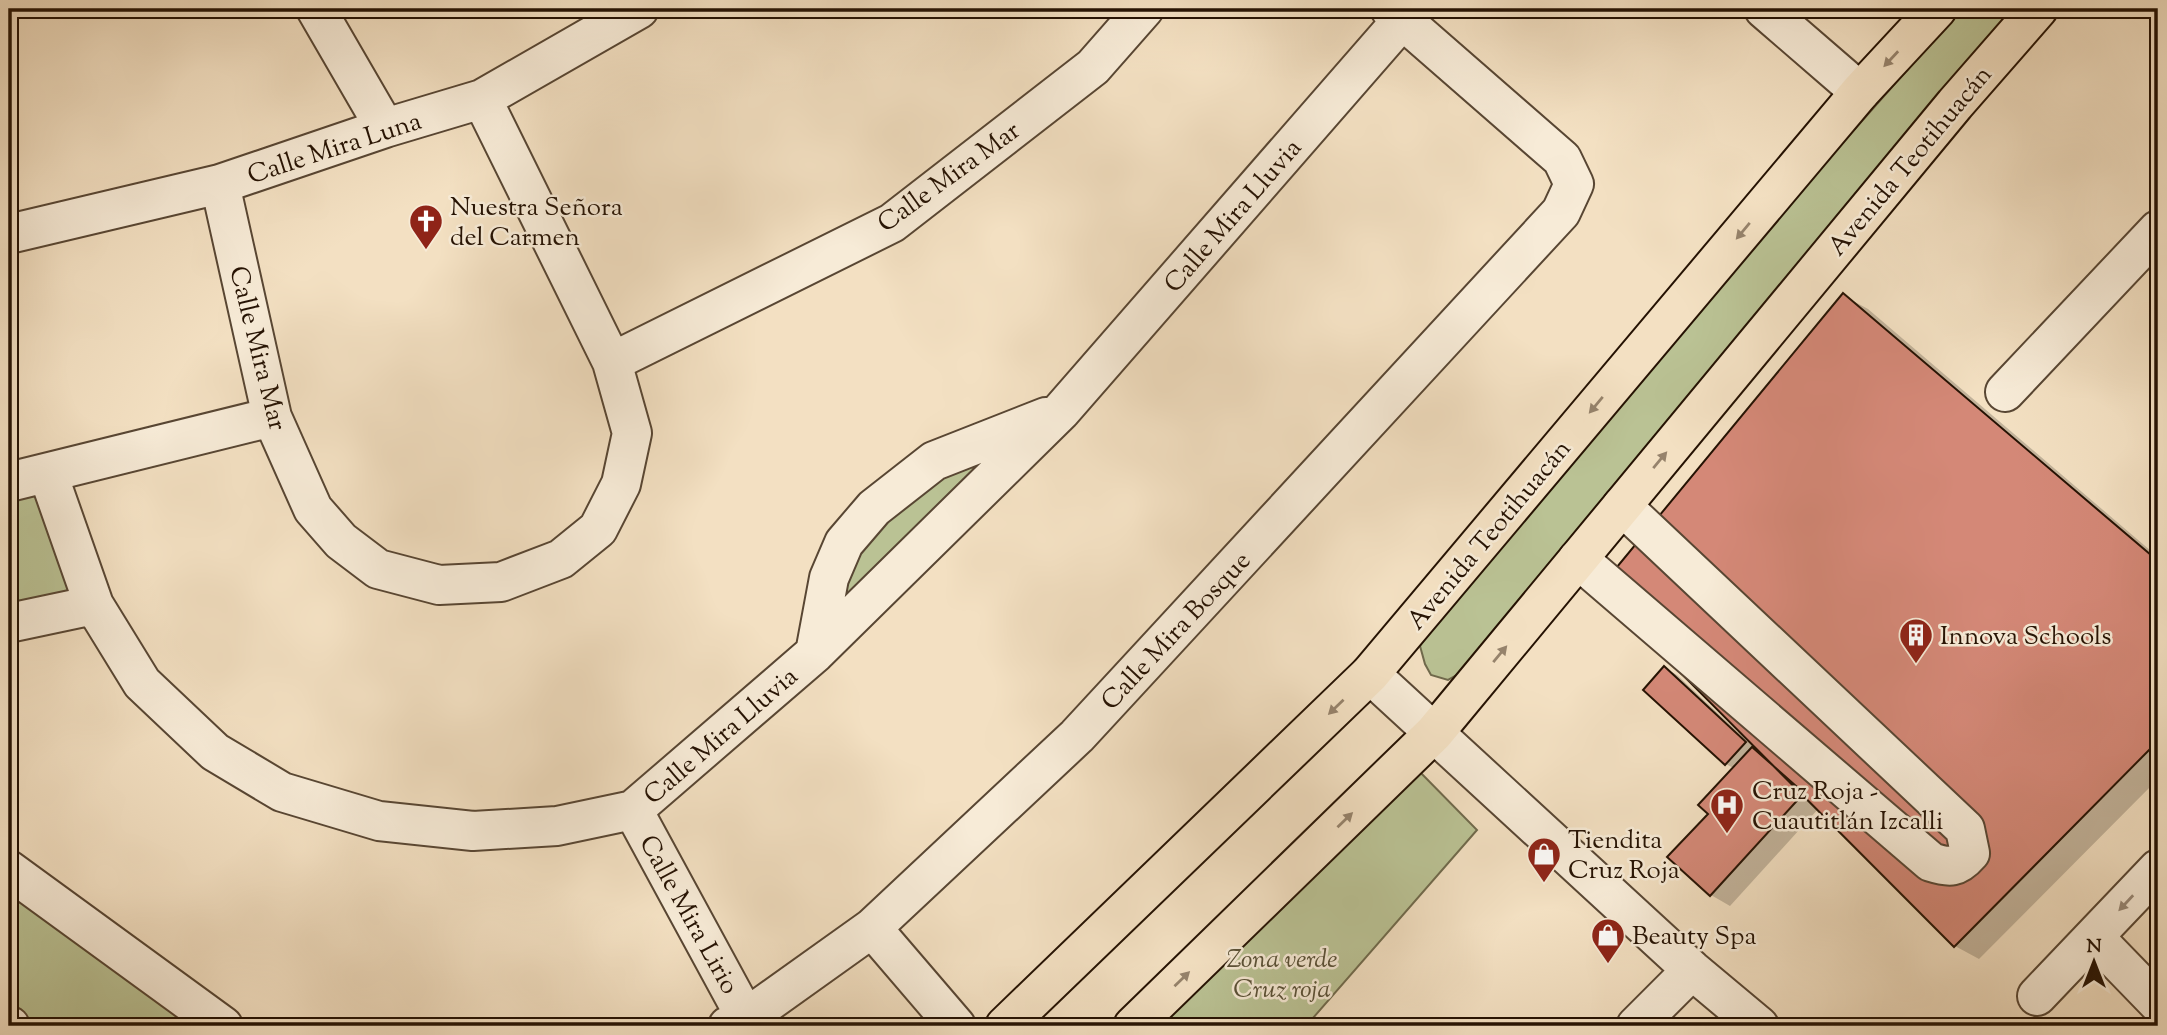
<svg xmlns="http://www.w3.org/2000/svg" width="2167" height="1035" font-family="'Sorts Mill Goudy',serif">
	<rect width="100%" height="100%" fill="#f3e0c2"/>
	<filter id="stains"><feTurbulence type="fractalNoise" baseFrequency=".00286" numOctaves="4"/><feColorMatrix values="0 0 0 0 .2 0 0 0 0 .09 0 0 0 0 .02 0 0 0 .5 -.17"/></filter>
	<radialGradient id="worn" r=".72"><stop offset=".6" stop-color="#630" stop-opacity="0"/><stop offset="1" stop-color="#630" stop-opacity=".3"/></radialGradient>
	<path fill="#bac294" stroke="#706a4c" stroke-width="2" d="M 1961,9 L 2030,9 L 1468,669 L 1448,680 L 1431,675 L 1425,664 L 1420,646 L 1432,627 L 1792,200 Z
		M 1036,428 L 824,637 L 877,512 Z
		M 48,474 L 89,603 L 9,621 L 9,483 Z
		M 1416,768 L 1477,830 L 1306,1026 L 1149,1026 Z
		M 9,880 L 203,1026 L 44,1026 L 9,1017 Z"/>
	<path fill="#0003" d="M 1844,296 L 1868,309 L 2158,557 L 2158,779 L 1979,959 L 1955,946 L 1819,808 L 1730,906 L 1711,895 L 1670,857 L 1710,814 L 1735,769 L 1726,764 L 1665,668 L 1677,675 L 1738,732 L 1741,730 Z"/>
	<path fill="#d48877" stroke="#251203" stroke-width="2" d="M 1843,293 L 2158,561 L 2158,741 L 1954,947 L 1598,590 Z
		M 1664,666 L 1746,742 L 1725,765 L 1643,690 Z
		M 1752,747 L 1804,793 L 1710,896 L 1667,857 L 1708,814 L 1698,805 Z"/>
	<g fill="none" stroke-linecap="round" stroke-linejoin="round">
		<g stroke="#584633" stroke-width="42">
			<path id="minor" d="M 316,9 L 385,128
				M 1764,9 L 1860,92
				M 220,184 L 272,417 L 313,509 L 341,541 L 378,569 L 439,585 L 501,582 L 561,559 L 598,529 L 621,484 L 632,433 L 612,362 L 482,99
				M 9,234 L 220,184 L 385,128 L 482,99 L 639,9
				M 612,362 L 892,223 L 1093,67 L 1144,9
				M 2005,392 L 2158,230
				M 48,474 L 94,605 L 142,683 L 215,752 L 282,792 L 379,821 L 473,831 L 557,826 L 633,810 L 815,653 L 1061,411 L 1402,20
				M 9,482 L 272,417
				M 1578,559 L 1931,862 C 1950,868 1957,868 1970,853 L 1965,829 L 1622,506
				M 9,623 L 94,605
				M 815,653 L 829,578 L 844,543 L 874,508 L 934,461 L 1046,417
				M 1370,674 L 1692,970 L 1759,1026
				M 633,810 L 746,1018
				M 9,870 L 223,1026
				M 872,928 L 956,1026
				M 2094,937 L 2158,1003
				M 2037,996 L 2158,869
				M 9,1026 L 10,1026
				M 728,1026 L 746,1018 L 872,928 L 1077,736 L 1561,212 L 1574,184 L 1562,159 L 1390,9
				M 1636,1026 L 1692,970"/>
		</g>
		<g stroke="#251203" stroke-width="42">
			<path id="major" d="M 1005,1026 L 1370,674 L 1860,92 L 1937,9
				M 1133,1026 L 1434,733 L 1955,104 L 2038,9"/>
		</g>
		<use href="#minor" stroke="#f7ebd7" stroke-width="38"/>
		<use href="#major" stroke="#f3e0c2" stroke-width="38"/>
	</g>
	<defs><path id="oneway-solid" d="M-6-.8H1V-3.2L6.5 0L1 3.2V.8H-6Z" transform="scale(1.75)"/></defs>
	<g fill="#96836c">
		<use href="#oneway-solid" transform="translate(1891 59) rotate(133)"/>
		<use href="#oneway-solid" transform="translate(1743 231) rotate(130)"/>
		<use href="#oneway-solid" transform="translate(1596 405) rotate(130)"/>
		<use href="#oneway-solid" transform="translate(1660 460) rotate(-50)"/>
		<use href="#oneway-solid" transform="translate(1500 654) rotate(-50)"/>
		<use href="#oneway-solid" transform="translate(1336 707) rotate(136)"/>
		<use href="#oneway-solid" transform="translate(1345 820) rotate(-44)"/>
		<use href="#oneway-solid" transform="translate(1182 979) rotate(-44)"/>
	</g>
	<use fill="#988978" href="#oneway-solid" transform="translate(2126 903) rotate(133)"/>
	<defs>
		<g id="church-pin" transform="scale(1.75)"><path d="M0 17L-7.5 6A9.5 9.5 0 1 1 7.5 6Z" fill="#8f2418" stroke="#f7ebd7"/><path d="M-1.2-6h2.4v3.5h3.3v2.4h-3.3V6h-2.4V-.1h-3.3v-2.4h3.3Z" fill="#fff"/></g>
		<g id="building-pin" transform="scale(1.75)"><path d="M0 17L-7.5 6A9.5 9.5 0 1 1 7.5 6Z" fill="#8f2418" stroke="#f7ebd7"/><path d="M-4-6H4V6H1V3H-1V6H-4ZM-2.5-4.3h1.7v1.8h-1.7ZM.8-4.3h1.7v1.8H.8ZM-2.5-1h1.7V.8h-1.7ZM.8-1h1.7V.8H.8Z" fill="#fff"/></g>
		<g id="hospital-pin" transform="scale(1.75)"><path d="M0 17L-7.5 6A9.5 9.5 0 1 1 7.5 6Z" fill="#8f2418" stroke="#f7ebd7"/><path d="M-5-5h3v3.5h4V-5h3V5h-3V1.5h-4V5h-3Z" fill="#fff"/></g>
		<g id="shop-pin" transform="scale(1.75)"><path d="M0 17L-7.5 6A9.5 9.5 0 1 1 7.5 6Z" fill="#8f2418" stroke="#f7ebd7"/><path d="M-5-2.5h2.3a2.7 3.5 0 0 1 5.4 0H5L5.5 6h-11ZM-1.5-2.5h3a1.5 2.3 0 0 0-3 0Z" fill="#fff"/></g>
	</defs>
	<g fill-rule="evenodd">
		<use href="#church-pin" x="426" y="221"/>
		<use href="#building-pin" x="1916" y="635"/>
		<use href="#hospital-pin" x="1727" y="805"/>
		<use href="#shop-pin" x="1544" y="854"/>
		<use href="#shop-pin" x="1608" y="935"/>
	</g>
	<g text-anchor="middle" stroke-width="5" stroke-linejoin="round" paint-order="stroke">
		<g font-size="26" fill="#251203" stroke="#f7ebd7">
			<text transform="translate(334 147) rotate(-18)" y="9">Calle Mira Luna</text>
			<text transform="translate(1909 160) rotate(-50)" y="9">Avenida Teotihuacán</text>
			<text transform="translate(948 176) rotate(-36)" y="9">Calle Mira Mar</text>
			<text transform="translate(1232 215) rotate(-49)" y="9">Calle Mira Lluvia</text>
			<text transform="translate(259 348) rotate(76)" y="9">Calle Mira Mar</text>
			<text transform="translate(1488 534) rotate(-50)" y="9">Avenida Teotihuacán</text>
			<text transform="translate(1175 630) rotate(-47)" y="9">Calle Mira Bosque</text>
			<text transform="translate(720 735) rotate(-41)" y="9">Calle Mira Lluvia</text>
			<text transform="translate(690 914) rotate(61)" y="9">Calle Mira Lirio</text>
		</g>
		<g font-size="26" fill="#251203" stroke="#f7ebd7" text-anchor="start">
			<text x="450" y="215">Nuestra Señora<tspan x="450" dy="30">del Carmen</tspan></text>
			<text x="1940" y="644">Innova Schools</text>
			<text x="1752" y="799">Cruz Roja -<tspan x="1752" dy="30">Cuautitlán Izcalli</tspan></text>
			<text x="1568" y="848">Tiendita<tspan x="1568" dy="30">Cruz Roja</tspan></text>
			<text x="1632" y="944">Beauty Spa</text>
		</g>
		<g font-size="26" font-style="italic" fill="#595036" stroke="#f7ebd7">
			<text x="1282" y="967">Zona verde<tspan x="1282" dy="30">Cruz roja</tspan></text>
		</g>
	</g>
	<rect width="2167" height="1035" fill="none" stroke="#f3e0c2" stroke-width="35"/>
	<rect x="10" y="10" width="2146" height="1014" fill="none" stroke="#251203" stroke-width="3.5"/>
	<rect x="18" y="18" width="2132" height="1000" fill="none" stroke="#251203" stroke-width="2"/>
	<g transform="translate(2094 962)" stroke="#f7ebd7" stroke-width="5" paint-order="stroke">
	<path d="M0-5L12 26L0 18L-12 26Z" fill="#251203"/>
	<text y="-10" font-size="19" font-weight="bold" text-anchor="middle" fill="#251203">N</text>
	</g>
	<rect width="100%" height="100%" filter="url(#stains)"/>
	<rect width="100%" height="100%" fill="url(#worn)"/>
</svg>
